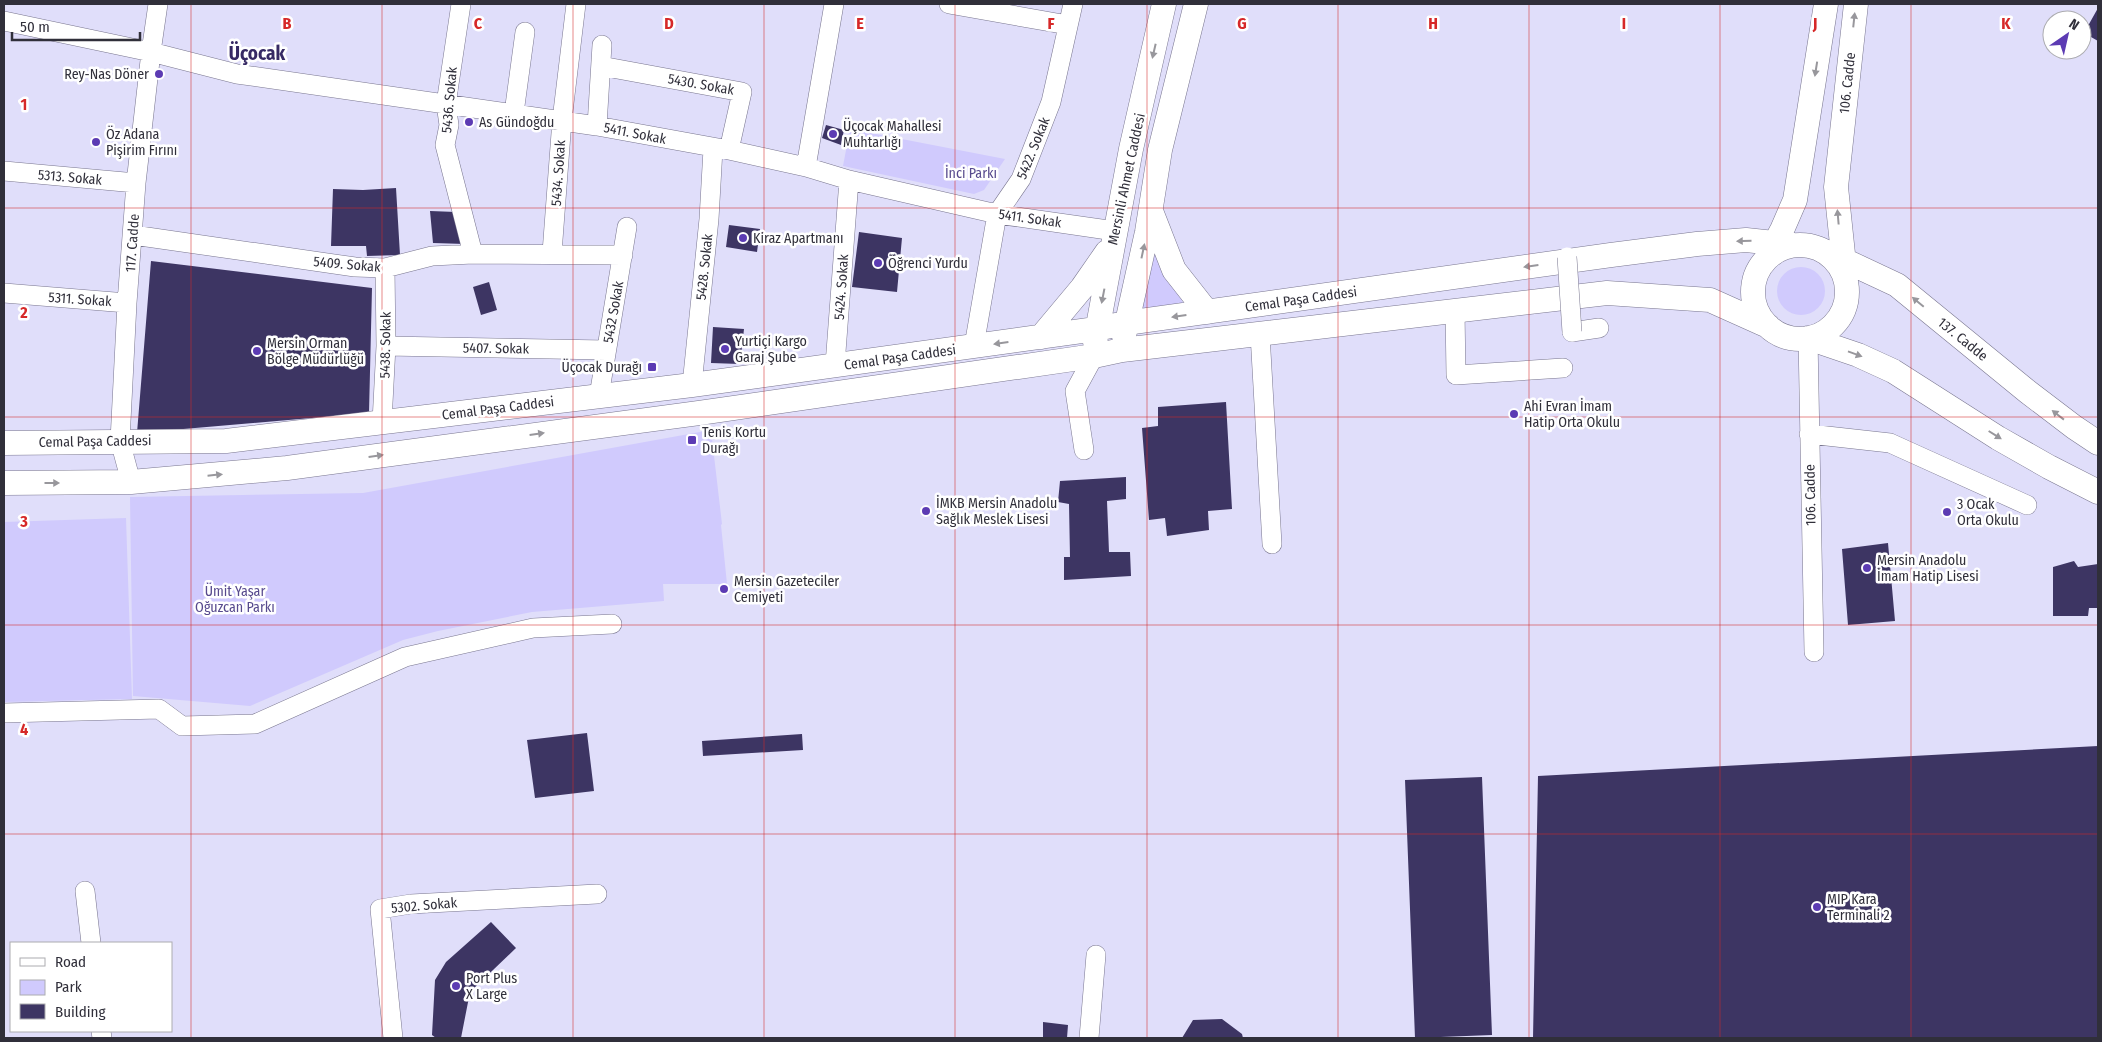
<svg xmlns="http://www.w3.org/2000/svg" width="2102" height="1042" font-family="'Fira Sans Condensed',sans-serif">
	<rect width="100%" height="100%" fill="#e0defa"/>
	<path fill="#d0cafd" d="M 850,129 L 1005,159 L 984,190 L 974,194 L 843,166 Z
		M 1154,232 L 1183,304 L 1137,311 Z
		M1777 291a24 24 0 1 1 48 0a24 24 0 1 1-48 0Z
		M 711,430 L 722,524 L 721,525 L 727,584 L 663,584 L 664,601 L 532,612 L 438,631 L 403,640 L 250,706 L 133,696 L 130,497 L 363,493 Z
		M 126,518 L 132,699 L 4,702 L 4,522 Z"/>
	<path fill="#3d3563" d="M 2098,8 L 2098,41 L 2084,33 Z
		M 826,125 L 844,130 L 841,145 L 822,138 Z
		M 396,188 L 400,255 L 367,256 L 366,246 L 331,246 L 333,189 L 363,190 Z
		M 430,211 L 456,212 L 465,244 L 433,243 Z
		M 729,225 L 760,229 L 757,252 L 726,247 Z
		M 859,232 L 902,238 L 897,292 L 852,287 Z
		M 151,261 L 372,288 L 369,413 L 137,433 Z
		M 489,282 L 497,310 L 481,315 L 473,287 Z
		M 713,327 L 744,329 L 740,364 L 711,363 Z
		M 1226,402 L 1232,509 L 1208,511 L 1209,530 L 1167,536 L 1165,518 L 1149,520 L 1142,428 L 1158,426 L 1158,407 Z
		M 1126,477 L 1126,499 L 1107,501 L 1109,552 L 1130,552 L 1131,576 L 1064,580 L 1064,557 L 1070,557 L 1069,504 L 1058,502 L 1060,481 Z
		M 1888,543 L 1895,621 L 1848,625 L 1842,549 Z
		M 2074,561 L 2078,567 L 2098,564 L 2098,608 L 2089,608 L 2088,616 L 2053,616 L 2053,567 Z
		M 587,733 L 594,791 L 535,798 L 527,740 Z
		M 802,734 L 803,750 L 703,756 L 702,741 Z
		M 2098,746 L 2098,1038 L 1533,1038 L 1538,776 Z
		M 1482,777 L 1492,1035 L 1415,1038 L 1405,780 Z
		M 491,922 L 516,948 L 470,992 L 461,1038 L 436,1038 L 432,1035 L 435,980 L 446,962 Z
		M 1222,1019 L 1242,1034 L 1243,1038 L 1182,1038 L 1193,1020 Z
		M 1043,1022 L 1068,1025 L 1067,1038 L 1043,1038 Z"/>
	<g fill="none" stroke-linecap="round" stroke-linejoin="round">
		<g stroke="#79768f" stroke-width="20">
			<path id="minor" d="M 461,4 L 446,104 L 449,125 L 445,145 L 473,254
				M 949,4 L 1068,25
				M 4,21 L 151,52 L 237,74 L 597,126 L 729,150 L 806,167 L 849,180 L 997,214 L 1115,231
				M 601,66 L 742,92 L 729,150
				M 514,113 L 525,32
				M 597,126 L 602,45
				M 806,167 L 834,4
				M 4,171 L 136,183
				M 133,235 L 355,267 L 385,268 L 432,256 L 473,254 L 623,255
				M 552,253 L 562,120 L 576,4
				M 4,293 L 127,303
				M 1455,311 L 1456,375 L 1563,368
				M 1572,332 L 1599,328
				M 1260,334 L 1272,544
				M 1808,338 L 1814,652
				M 386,346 L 606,350
				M 974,346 L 997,214 L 1021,179 L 1051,102 L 1073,4
				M 835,365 L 849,180
				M 692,385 L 709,219 L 713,149
				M 599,396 L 627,227
				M 382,422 L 386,346 L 385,268
				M 1809,434 L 1890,443 L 2027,505
				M 1084,450 L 1075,391 L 1094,356
				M 131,482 L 120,441 L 127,303 L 136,183 L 151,52 L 158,4
				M 4,713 L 159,709 L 182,726 L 255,724 L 405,657 L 533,628 L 612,624
				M 85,891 L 91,943
				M 101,1031 L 102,1038
				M 393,1038 L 380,909 L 411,904 L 597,894
				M 1089,1038 L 1096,955"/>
		</g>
		<g stroke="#79768f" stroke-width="25">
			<path id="major" d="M 1151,211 L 1174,270 L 1207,312
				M1753 292a47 47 0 1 1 94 0a47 47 0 1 1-94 0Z
				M 1820,249 L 1897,285 L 2028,392 L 2074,427 L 2098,443
				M 1768,256 L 1782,230 L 1795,200 L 1826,4
				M 1845,273 L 1836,187 L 1856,4
				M 1124,336 L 1147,232 L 1160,150 L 1196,4
				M 1041,337 L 1082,288 L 1107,252
				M 1808,338 L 1858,355 L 1893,371 L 1998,438 L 2049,467 L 2098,492
				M 1095,342 L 1131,149 L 1164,4
				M 4,443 L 226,441 L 692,385 L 1096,329 L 1126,323 L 1611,255 L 1697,244 L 1746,240 L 1793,245
				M 4,483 L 131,482 L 287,468 L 699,413 L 1094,356 L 1122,350 L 1607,293 L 1710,300 L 1768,326"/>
		</g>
		<use href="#minor" stroke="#fff" stroke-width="19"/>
		<use href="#major" stroke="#fff" stroke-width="24"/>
		<g stroke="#79768f" stroke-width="20" stroke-linecap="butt">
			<path id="minor-bridge" d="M 1567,257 L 1572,332"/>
		</g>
		<use href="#minor-bridge" stroke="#fff" stroke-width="19"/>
	</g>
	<defs><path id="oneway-solid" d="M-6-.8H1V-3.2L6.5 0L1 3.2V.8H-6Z" transform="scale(1.25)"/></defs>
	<g fill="#98979c">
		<use href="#oneway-solid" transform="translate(1854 20) rotate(-84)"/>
		<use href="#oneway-solid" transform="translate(1154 51) rotate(103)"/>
		<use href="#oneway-solid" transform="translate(1816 69) rotate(99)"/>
		<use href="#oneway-solid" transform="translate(1838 217) rotate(-95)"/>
		<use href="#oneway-solid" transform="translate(1744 241) rotate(179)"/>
		<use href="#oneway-solid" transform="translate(1143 251) rotate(-78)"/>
		<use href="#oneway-solid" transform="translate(1531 266) rotate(172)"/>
		<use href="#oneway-solid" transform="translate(1103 296) rotate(101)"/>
		<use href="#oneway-solid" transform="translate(1918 302) rotate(-140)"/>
		<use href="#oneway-solid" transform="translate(1179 316) rotate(172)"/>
		<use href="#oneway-solid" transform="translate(1001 343) rotate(172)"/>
		<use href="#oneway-solid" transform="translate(1855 354) rotate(20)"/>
		<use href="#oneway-solid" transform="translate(2058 415) rotate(-142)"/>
		<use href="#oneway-solid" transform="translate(537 434) rotate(-8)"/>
		<use href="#oneway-solid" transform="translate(1995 435) rotate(32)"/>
		<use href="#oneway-solid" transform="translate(376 456) rotate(-8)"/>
		<use href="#oneway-solid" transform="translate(215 475) rotate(-6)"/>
		<use href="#oneway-solid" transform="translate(52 483)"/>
	</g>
	<path fill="none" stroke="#d62828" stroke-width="1" stroke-opacity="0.55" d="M 191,4 L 191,1038M 382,4 L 382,1038M 573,4 L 573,1038M 764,4 L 764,1038M 955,4 L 955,1038M 1147,4 L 1147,1038M 1338,4 L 1338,1038M 1529,4 L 1529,1038M 1720,4 L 1720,1038M 1911,4 L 1911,1038M 4,208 L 2098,208M 4,417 L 2098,417M 4,625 L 2098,625M 4,834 L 2098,834"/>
	<g fill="#5c3bb3" stroke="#fff" stroke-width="2">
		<circle cx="159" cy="74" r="5"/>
		<circle cx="469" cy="122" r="5"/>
		<circle cx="833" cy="134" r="5"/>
		<circle cx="96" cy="142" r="5"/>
		<circle cx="743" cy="238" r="5"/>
		<circle cx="878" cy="263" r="5"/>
		<circle cx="725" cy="349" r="5"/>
		<circle cx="257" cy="351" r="5"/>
		<rect x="647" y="362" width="10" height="10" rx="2.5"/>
		<circle cx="1514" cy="414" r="5"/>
		<rect x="687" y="435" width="10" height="10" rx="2.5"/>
		<circle cx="926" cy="511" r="5"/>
		<circle cx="1947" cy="512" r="5"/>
		<circle cx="1867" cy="568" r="5"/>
		<circle cx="724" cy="589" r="5"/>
		<circle cx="1817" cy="907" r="5"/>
		<circle cx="456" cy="986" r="5"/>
	</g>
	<g text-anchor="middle" stroke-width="5" stroke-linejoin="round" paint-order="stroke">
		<g font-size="14" fill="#302f3a" stroke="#fff" text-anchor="start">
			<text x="149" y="79" text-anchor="end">Rey-Nas Döner</text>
			<text x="479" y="127">As Gündoğdu</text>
			<text x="843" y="131">Üçocak Mahallesi<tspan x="843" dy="16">Muhtarlığı</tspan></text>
			<text x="106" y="139">Öz Adana<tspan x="106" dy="16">Pişirim Fırını</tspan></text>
			<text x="753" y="243">Kiraz Apartmanı</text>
			<text x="888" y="268">Öğrenci Yurdu</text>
			<text x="735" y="346">Yurtiçi Kargo<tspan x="735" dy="16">Garaj Şube</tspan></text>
			<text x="267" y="348">Mersin Orman<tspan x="267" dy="16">Bölge Müdürlüğü</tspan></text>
			<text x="642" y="372" text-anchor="end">Üçocak Durağı</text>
			<text x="1524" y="411">Ahi Evran İmam<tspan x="1524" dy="16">Hatip Orta Okulu</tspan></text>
			<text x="702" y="437">Tenis Kortu<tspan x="702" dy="16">Durağı</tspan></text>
			<text x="936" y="508">İMKB Mersin Anadolu<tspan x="936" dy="16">Sağlık Meslek Lisesi</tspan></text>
			<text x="1957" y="509">3 Ocak<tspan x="1957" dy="16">Orta Okulu</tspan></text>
			<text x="1877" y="565">Mersin Anadolu<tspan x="1877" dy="16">İmam Hatip Lisesi</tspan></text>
			<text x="734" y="586">Mersin Gazeteciler<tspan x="734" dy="16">Cemiyeti</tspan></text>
			<text x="1827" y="904">MIP Kara<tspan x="1827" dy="16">Terminali 2</tspan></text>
			<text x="466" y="983">Port Plus<tspan x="466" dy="16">X Large</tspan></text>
		</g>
		<g font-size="14" fill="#302f3a" stroke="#fff">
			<text transform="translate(1847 83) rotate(-84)" y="5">106. Cadde</text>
			<text transform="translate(701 84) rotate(10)" y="5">5430. Sokak</text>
			<text transform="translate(449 100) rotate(-85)" y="5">5436. Sokak</text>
			<text transform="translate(635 133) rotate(11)" y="5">5411. Sokak</text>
			<text transform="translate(1033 148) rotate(-68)" y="5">5422. Sokak</text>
			<text transform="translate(558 173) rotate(-86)" y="5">5434. Sokak</text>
			<text transform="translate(70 177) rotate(5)" y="5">5313. Sokak</text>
			<text transform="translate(1126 179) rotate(-78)" y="5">Mersinli Ahmet Caddesi</text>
			<text transform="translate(1030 218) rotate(8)" y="5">5411. Sokak</text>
			<text transform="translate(132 243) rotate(-86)" y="5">117. Cadde</text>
			<text transform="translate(347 264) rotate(5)" y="5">5409. Sokak</text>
			<text transform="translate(704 267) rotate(-84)" y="5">5428. Sokak</text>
			<text transform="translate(841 287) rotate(-86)" y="5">5424. Sokak</text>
			<text transform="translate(80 299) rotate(4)" y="5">5311. Sokak</text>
			<text transform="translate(1301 299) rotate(-8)" y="5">Cemal Paşa Caddesi</text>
			<text transform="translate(613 312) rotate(-80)" y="5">5432 Sokak</text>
			<text transform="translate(1963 339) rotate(39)" y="5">137. Cadde</text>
			<text transform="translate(385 345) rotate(-89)" y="5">5438. Sokak</text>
			<text transform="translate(496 348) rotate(1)" y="5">5407. Sokak</text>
			<text transform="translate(900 357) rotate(-8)" y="5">Cemal Paşa Caddesi</text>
			<text transform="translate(498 408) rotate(-7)" y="5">Cemal Paşa Caddesi</text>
			<text transform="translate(95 441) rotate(-1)" y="5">Cemal Paşa Caddesi</text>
			<text transform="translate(1810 495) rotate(-91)" y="5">106. Cadde</text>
			<text transform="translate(424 905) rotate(-5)" y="5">5302. Sokak</text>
		</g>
		<g font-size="14" fill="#574a8e" stroke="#fff">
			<text x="971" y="178">İnci Parkı</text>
			<text x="235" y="596">Ümit Yaşar<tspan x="235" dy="16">Oğuzcan Parkı</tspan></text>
		</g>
		<g font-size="19" font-weight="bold" fill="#362964" stroke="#fff">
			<text x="257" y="60">Üçocak</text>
		</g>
	</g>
	<g font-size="16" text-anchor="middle" font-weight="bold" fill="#d62828" stroke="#fff" stroke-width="5" stroke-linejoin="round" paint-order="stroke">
		<text x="287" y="29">B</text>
		<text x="478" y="29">C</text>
		<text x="669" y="29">D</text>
		<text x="860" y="29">E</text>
		<text x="1051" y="29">F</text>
		<text x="1242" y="29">G</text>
		<text x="1433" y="29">H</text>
		<text x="1624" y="29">I</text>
		<text x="1815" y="29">J</text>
		<text x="2006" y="29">K</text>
		<text x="24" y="110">1</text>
		<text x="24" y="318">2</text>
		<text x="24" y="527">3</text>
		<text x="24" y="735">4</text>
	</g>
	<rect width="2102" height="1042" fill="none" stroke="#302f3a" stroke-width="10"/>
	<rect x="10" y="942" width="162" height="90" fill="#ffffff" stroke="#acacb0"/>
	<rect x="20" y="958" width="25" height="8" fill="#ffffff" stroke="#acacb0"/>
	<text x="55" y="967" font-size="15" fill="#302f3a">Road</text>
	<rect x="20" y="980" width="25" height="15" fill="#d0cafd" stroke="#acacb0"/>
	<text x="55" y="992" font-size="15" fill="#302f3a">Park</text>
	<rect x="20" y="1004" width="25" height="15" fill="#3d3563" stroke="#acacb0"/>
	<text x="55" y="1017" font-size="15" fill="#302f3a">Building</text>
	<g transform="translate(2067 35) rotate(34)"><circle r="24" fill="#ffffff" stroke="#acacb0"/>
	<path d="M0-4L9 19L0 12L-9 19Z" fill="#5c3bb3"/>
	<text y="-8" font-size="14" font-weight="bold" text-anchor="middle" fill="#302f3a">N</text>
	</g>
	<path d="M12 32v8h128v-8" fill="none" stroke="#302f3a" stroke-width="2.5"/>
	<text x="20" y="32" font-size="15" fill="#302f3a" stroke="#ffffff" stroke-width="4" paint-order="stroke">50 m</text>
</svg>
